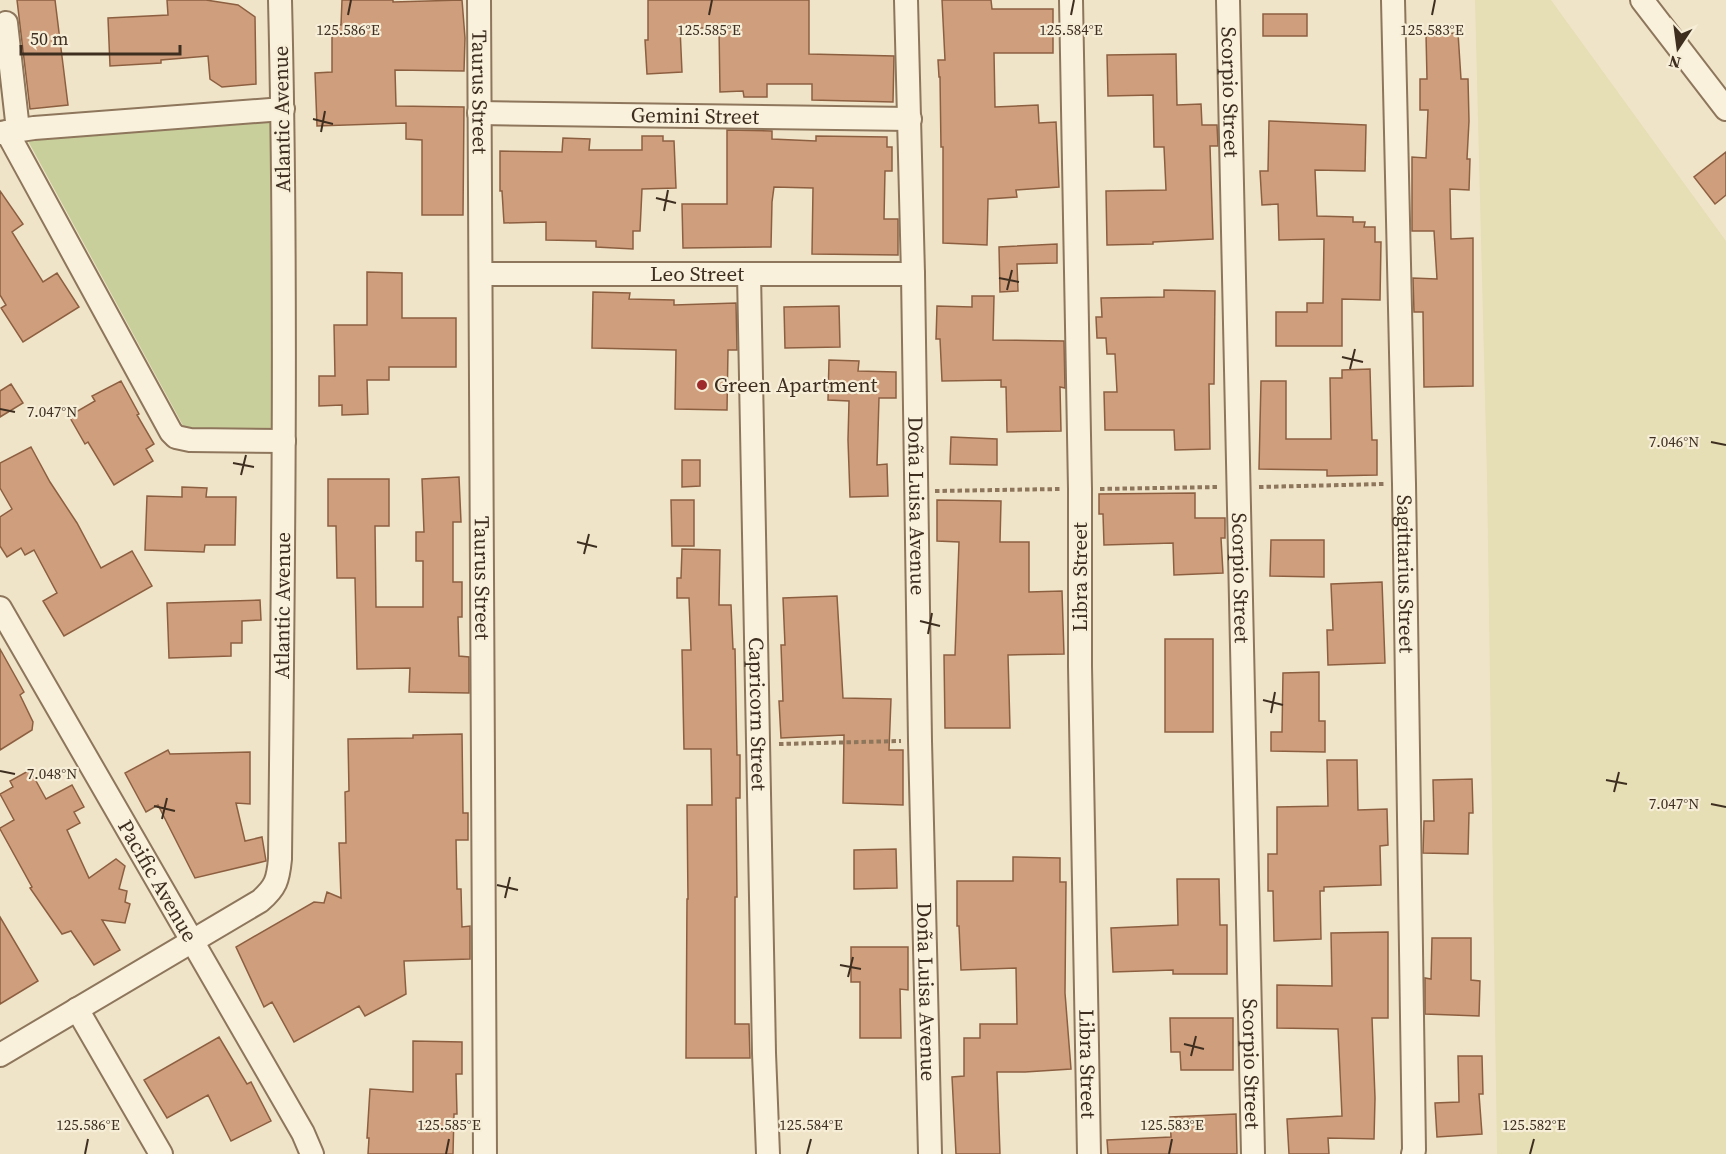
<svg xmlns="http://www.w3.org/2000/svg" width="1726" height="1154" font-family="'Source Serif 4',serif">
	<rect width="100%" height="100%" fill="#f0e4c8"/>
	<path fill="#e6deb5" d="M 1475,0 L 1551,0 L 1726,241 L 1726,1154 L 1497,1154 L 1487,478 Z"/>
	<path fill="#c9cf9b" d="M 270,120 L 272,431 L 186,431 L 28,141 Z"/>
	<path fill="#cf9f7d" stroke="#8d5f41" stroke-width="1.5" d="M 17,0 L 55,0 L 68,105 L 30,109 Z
		M 167,0 L 206,0 L 238,5 L 255,17 L 256,84 L 222,87 L 210,79 L 208,56 L 161,60 L 161,63 L 110,66 L 108,18 L 168,15 Z
		M 342,0 L 393,0 L 393,2 L 462,0 L 465,38 L 464,71 L 395,70 L 396,106 L 464,107 L 463,215 L 422,215 L 422,140 L 406,139 L 406,123 L 317,126 L 315,73 L 332,72 L 332,25 L 341,25 Z
		M 648,0 L 809,0 L 809,54 L 894,56 L 893,102 L 812,100 L 812,84 L 767,84 L 767,97 L 744,97 L 743,91 L 720,92 L 719,28 L 680,28 L 682,72 L 647,74 L 645,40 L 648,40 Z
		M 942,0 L 991,0 L 992,9 L 1053,9 L 1053,53 L 994,53 L 995,107 L 1038,105 L 1039,123 L 1056,122 L 1059,187 L 1016,190 L 1017,197 L 988,199 L 987,245 L 943,243 L 943,147 L 941,147 L 940,77 L 939,77 L 938,60 L 945,60 Z
		M 1263,14 L 1307,14 L 1307,36 L 1263,36 Z
		M 1458,33 L 1461,79 L 1468,79 L 1469,121 L 1467,159 L 1470,159 L 1469,190 L 1450,189 L 1451,239 L 1473,238 L 1473,386 L 1424,387 L 1423,312 L 1414,312 L 1413,278 L 1437,279 L 1434,231 L 1412,231 L 1412,157 L 1426,158 L 1428,110 L 1420,110 L 1420,79 L 1427,79 L 1426,34 Z
		M 1176,54 L 1177,105 L 1201,104 L 1202,125 L 1217,125 L 1218,146 L 1210,146 L 1213,239 L 1153,242 L 1153,244 L 1107,245 L 1106,191 L 1166,190 L 1164,147 L 1154,147 L 1153,95 L 1108,96 L 1107,55 Z
		M 1269,121 L 1366,125 L 1365,171 L 1315,170 L 1317,216 L 1353,217 L 1353,222 L 1365,222 L 1364,227 L 1375,227 L 1375,242 L 1381,242 L 1380,300 L 1342,299 L 1342,346 L 1276,346 L 1276,312 L 1307,312 L 1307,303 L 1323,303 L 1324,239 L 1279,240 L 1278,204 L 1262,205 L 1260,171 L 1268,171 Z
		M 727,130 L 772,131 L 772,139 L 816,141 L 816,136 L 887,137 L 887,147 L 892,147 L 892,171 L 885,171 L 884,219 L 898,219 L 898,255 L 812,254 L 813,188 L 774,187 L 772,202 L 771,247 L 683,248 L 682,204 L 727,204 Z
		M 642,136 L 663,136 L 663,141 L 674,141 L 676,188 L 642,189 L 640,231 L 633,231 L 633,249 L 596,247 L 596,241 L 546,240 L 546,222 L 504,223 L 502,191 L 500,191 L 500,151 L 562,152 L 563,138 L 590,139 L 589,150 L 642,150 Z
		M 1726,152 L 1726,195 L 1715,204 L 1694,177 Z
		M 0,191 L 23,224 L 12,232 L 43,282 L 57,273 L 79,307 L 23,342 L 1,308 L 6,305 L 0,295 Z
		M 1057,244 L 1057,263 L 1017,264 L 1018,291 L 1000,292 L 999,247 Z
		M 367,272 L 402,273 L 402,318 L 456,318 L 456,367 L 389,367 L 389,380 L 367,380 L 368,414 L 342,415 L 342,405 L 319,406 L 319,376 L 335,376 L 334,325 L 367,325 Z
		M 1164,290 L 1215,291 L 1214,384 L 1209,384 L 1210,449 L 1175,450 L 1174,430 L 1105,430 L 1104,392 L 1117,392 L 1115,354 L 1107,354 L 1106,338 L 1097,338 L 1096,317 L 1102,317 L 1101,298 L 1164,297 Z
		M 593,292 L 630,293 L 629,299 L 674,300 L 674,305 L 736,303 L 737,350 L 728,350 L 727,410 L 675,409 L 676,350 L 592,348 Z
		M 972,296 L 994,296 L 993,340 L 1064,341 L 1065,388 L 1060,387 L 1061,431 L 1007,432 L 1006,387 L 1001,387 L 1001,380 L 942,381 L 940,339 L 936,339 L 937,306 L 972,307 Z
		M 839,306 L 840,347 L 785,348 L 784,307 Z
		M 829,360 L 859,361 L 858,371 L 896,372 L 896,398 L 879,398 L 877,465 L 887,464 L 888,496 L 850,497 L 848,440 L 849,401 L 828,400 Z
		M 1370,369 L 1372,440 L 1377,440 L 1377,475 L 1327,476 L 1327,470 L 1259,469 L 1261,381 L 1286,381 L 1286,439 L 1331,439 L 1330,378 L 1342,378 L 1342,370 Z
		M 121,381 L 139,414 L 137,415 L 154,444 L 146,449 L 153,461 L 114,485 L 88,442 L 85,444 L 69,416 L 95,401 L 92,396 Z
		M 11,384 L 23,403 L 0,417 L 0,391 Z
		M 951,437 L 997,439 L 997,465 L 950,464 Z
		M 31,447 L 50,482 L 77,523 L 101,568 L 132,551 L 152,586 L 64,636 L 43,601 L 57,593 L 34,550 L 25,555 L 21,548 L 7,557 L 0,546 L 0,517 L 12,509 L 0,488 L 0,463 Z
		M 682,460 L 700,460 L 700,486 L 682,487 Z
		M 459,477 L 461,522 L 453,522 L 453,582 L 462,582 L 462,617 L 458,617 L 459,656 L 469,657 L 469,693 L 409,692 L 410,668 L 357,669 L 355,578 L 337,578 L 336,526 L 328,526 L 328,479 L 389,479 L 389,526 L 375,526 L 376,607 L 423,607 L 423,561 L 416,561 L 416,532 L 424,532 L 422,479 Z
		M 182,487 L 207,488 L 206,497 L 236,497 L 235,545 L 205,545 L 204,552 L 145,550 L 147,496 L 182,497 Z
		M 1195,493 L 1195,518 L 1225,518 L 1225,538 L 1221,538 L 1223,573 L 1174,575 L 1173,543 L 1104,545 L 1103,514 L 1099,514 L 1099,494 Z
		M 671,500 L 694,500 L 694,546 L 672,546 Z
		M 937,500 L 1001,501 L 1000,542 L 1029,542 L 1029,592 L 1062,591 L 1064,654 L 1008,655 L 1010,728 L 945,728 L 944,655 L 955,655 L 959,542 L 937,541 Z
		M 1271,540 L 1324,540 L 1324,577 L 1270,576 Z
		M 682,549 L 720,550 L 719,605 L 731,605 L 733,649 L 735,649 L 737,755 L 740,755 L 740,798 L 736,798 L 737,897 L 735,897 L 735,1024 L 749,1024 L 750,1058 L 686,1058 L 687,899 L 688,899 L 687,805 L 712,805 L 711,749 L 684,749 L 682,650 L 691,650 L 689,598 L 677,598 L 677,578 L 681,578 Z
		M 1382,582 L 1385,663 L 1328,665 L 1327,630 L 1333,630 L 1331,584 Z
		M 837,596 L 843,698 L 891,699 L 889,750 L 903,750 L 903,805 L 843,803 L 844,735 L 781,738 L 779,701 L 783,701 L 781,645 L 785,645 L 783,598 Z
		M 260,600 L 261,620 L 242,621 L 242,643 L 231,643 L 231,656 L 169,658 L 167,603 Z
		M 1165,639 L 1213,639 L 1213,732 L 1165,732 Z
		M 0,649 L 24,692 L 20,695 L 33,722 L 32,730 L 0,750 Z
		M 1319,672 L 1319,721 L 1325,721 L 1325,752 L 1271,751 L 1271,732 L 1282,732 L 1283,673 Z
		M 462,734 L 463,813 L 468,813 L 468,840 L 456,840 L 457,889 L 461,889 L 462,927 L 470,926 L 470,959 L 404,961 L 406,994 L 365,1016 L 359,1006 L 294,1042 L 272,1002 L 264,1007 L 236,947 L 314,902 L 324,903 L 327,892 L 341,898 L 339,843 L 346,843 L 345,792 L 349,791 L 348,739 L 413,738 L 413,735 Z
		M 168,750 L 170,754 L 250,752 L 250,804 L 236,803 L 245,841 L 262,837 L 266,861 L 195,878 L 158,805 L 146,812 L 125,773 Z
		M 1327,760 L 1357,760 L 1358,810 L 1387,809 L 1388,845 L 1380,846 L 1381,885 L 1324,887 L 1324,891 L 1320,891 L 1321,939 L 1274,941 L 1273,891 L 1268,891 L 1268,854 L 1277,854 L 1277,807 L 1328,806 Z
		M 30,770 L 46,799 L 72,785 L 84,807 L 74,812 L 80,823 L 67,830 L 89,878 L 116,859 L 125,866 L 119,889 L 127,891 L 125,902 L 130,904 L 125,923 L 102,920 L 120,950 L 94,965 L 71,931 L 62,934 L 30,888 L 32,887 L 0,829 L 0,828 L 14,820 L 0,794 L 13,787 L 10,781 Z
		M 1472,779 L 1473,813 L 1469,813 L 1468,854 L 1423,853 L 1424,821 L 1434,821 L 1433,780 Z
		M 896,849 L 897,888 L 854,889 L 854,850 Z
		M 1013,857 L 1060,858 L 1060,882 L 1066,882 L 1065,993 L 1071,1069 L 1025,1072 L 997,1072 L 1000,1154 L 956,1154 L 952,1077 L 964,1076 L 964,1038 L 980,1038 L 980,1024 L 1017,1024 L 1016,968 L 961,970 L 959,926 L 957,926 L 957,881 L 1013,881 Z
		M 1177,879 L 1219,879 L 1220,925 L 1227,925 L 1227,974 L 1173,974 L 1173,970 L 1113,972 L 1111,928 L 1178,925 Z
		M 0,917 L 38,981 L 0,1004 Z
		M 1388,932 L 1388,1018 L 1372,1018 L 1375,1098 L 1374,1139 L 1328,1138 L 1329,1154 L 1289,1154 L 1287,1119 L 1342,1116 L 1338,1029 L 1277,1028 L 1277,985 L 1332,986 L 1331,933 Z
		M 1432,938 L 1471,938 L 1471,980 L 1480,981 L 1479,1016 L 1425,1014 L 1425,978 L 1431,979 Z
		M 851,947 L 908,947 L 908,990 L 900,989 L 901,1038 L 860,1038 L 860,982 L 851,982 Z
		M 1170,1018 L 1233,1018 L 1233,1070 L 1181,1070 L 1180,1052 L 1171,1052 Z
		M 219,1037 L 247,1084 L 251,1082 L 271,1121 L 231,1141 L 208,1095 L 167,1118 L 144,1080 Z
		M 413,1041 L 462,1042 L 462,1074 L 456,1074 L 457,1114 L 454,1114 L 453,1154 L 368,1154 L 369,1138 L 367,1138 L 370,1089 L 413,1092 Z
		M 1458,1056 L 1482,1056 L 1483,1094 L 1479,1094 L 1482,1134 L 1437,1137 L 1435,1103 L 1459,1102 Z
		M 1236,1114 L 1237,1154 L 1108,1154 L 1107,1140 L 1171,1137 L 1170,1117 Z"/>
	<g fill="none" stroke-linecap="round" stroke-linejoin="round">
		<g stroke="#8d765c" stroke-width="26">
			<g id="minor">
				<path id="s1" d="M 479,0 L 485,1154"/>
				<path id="s2" d="M 906,0 L 913,274 L 920,741 L 930,1154"/>
				<path id="s3" d="M 1071,0 L 1080,489 L 1080,666 L 1089,1154"/>
				<path id="s4" d="M 1228,0 L 1253,1154"/>
				<path id="s5" d="M 1393,0 L 1404,484 L 1414,1150 L 1413,1154"/>
				<path d="M 1642,0 L 1726,109"/>
				<path d="M 6,23 L 18,130"/>
				<path id="s6" d="M 479,113 L 910,119"/>
				<path d="M 7,132 L 171,432 L 176,437 L 190,440 L 284,441"/>
				<path d="M 0,133 L 34,128 L 283,109"/>
				<path id="s7" d="M 481,274 L 913,274"/>
				<path id="s8" d="M 749,274 L 764,1053 L 768,1154"/>
				<path id="s9" d="M 0,608 L 303,1133 L 312,1154"/>
				<path d="M 77,1009 L 161,1154"/>
				<path id="s10" d="M 0,1055 L 260,901 C 276,887 278,880 280,859 C 283,573 287,286 280,0"/>
			</g>
		</g>
		<path stroke="#8d765c" stroke-width="4" stroke-dasharray="4.5 3" stroke-linecap="butt" d="M 1259,487 L 1384,484
			M 1100,489 L 1219,487
			M 935,491 L 1060,489
			M 779,744 L 901,741"/>
		<use href="#minor" stroke="#faf1dc" stroke-width="22"/>
	</g>
	<path fill="none" stroke="#3d2e20" stroke-width="2" d="M 348,15 L 351,0M 709,15 L 712,0M 1071,15 L 1074,0M 1432,15 L 1435,0M 313,119 L 333,124M 321,132 L 325,111M 656,198 L 676,203M 664,211 L 668,190M 999,278 L 1019,282M 1007,290 L 1012,270M 1342,357 L 1363,362M 1350,369 L 1355,349M 0,409 L 15,412M 1711,442 L 1726,445M 233,463 L 254,467M 241,475 L 246,455M 577,542 L 597,547M 584,554 L 589,534M 920,621 L 940,626M 928,634 L 932,613M 1263,700 L 1283,705M 1271,713 L 1275,692M 0,771 L 15,774M 1606,780 L 1627,784M 1614,792 L 1619,772M 1711,804 L 1726,807M 154,806 L 175,811M 162,819 L 167,798M 497,885 L 518,890M 505,898 L 510,877M 840,965 L 861,969M 848,977 L 853,957M 1184,1044 L 1204,1049M 1191,1056 L 1196,1036M 85,1154 L 88,1139M 446,1154 L 449,1139M 807,1154 L 811,1139M 1169,1154 L 1172,1139M 1530,1154 L 1534,1139"/>
	<circle fill="#9e2a2b" stroke="#f7eed8" stroke-width="2" cx="702" cy="385" r="6"/>
	<g text-anchor="middle" stroke-width="4.5" stroke-linejoin="round" paint-order="stroke">
		<g font-size="21" fill="#3d2e20" stroke="#f7eed8">
			<text dy="7" stroke="none"><textPath href="#s1" startOffset="92">Taurus Street</textPath></text>
			<text dy="7" stroke="none"><textPath href="#s4" startOffset="92">Scorpio Street</textPath></text>
			<text dy="7" stroke="none"><textPath href="#s6" startOffset="216">Gemini Street</textPath></text>
			<text transform="translate(282 119) rotate(-91)" y="7">Atlantic Avenue</text>
			<text dy="7" stroke="none"><textPath href="#s7" startOffset="216">Leo Street</textPath></text>
			<text dy="7" stroke="none"><textPath href="#s2" startOffset="506">Doña Luisa Avenue</textPath></text>
			<text dy="7" stroke="none"><textPath href="#s5" startOffset="574">Sagittarius Street</textPath></text>
			<text dy="7" stroke="none"><textPath href="#s1" startOffset="578">Taurus Street</textPath></text>
			<text transform="translate(1080 577) rotate(-90)" y="7">Libra Street</text>
			<text dy="7" stroke="none"><textPath href="#s4" startOffset="578">Scorpio Street</textPath></text>
			<text dy="7" stroke="none"><textPath href="#s10" startOffset="604">Atlantic Avenue</textPath></text>
			<text dy="7" stroke="none"><textPath href="#s8" startOffset="440">Capricorn Street</textPath></text>
			<text dy="7" stroke="none"><textPath href="#s9" startOffset="315">Pacific Avenue</textPath></text>
			<text dy="7" stroke="none"><textPath href="#s2" startOffset="992">Doña Luisa Avenue</textPath></text>
			<text dy="7" stroke="none"><textPath href="#s3" startOffset="1064">Libra Street</textPath></text>
			<text dy="7" stroke="none"><textPath href="#s4" startOffset="1064">Scorpio Street</textPath></text>
		</g>
		<g font-size="21" fill="#3d2e20" stroke="#f7eed8" text-anchor="start">
			<text x="714" y="392">Green Apartment</text>
		</g>
	</g>
	<g font-size="15" text-anchor="middle" fill="#3d2e20" stroke="#f7eed8" stroke-width="4.5" stroke-linejoin="round" paint-order="stroke">
		<text x="348" y="35">125.586°E</text>
		<text x="709" y="35">125.585°E</text>
		<text x="1071" y="35">125.584°E</text>
		<text x="1432" y="35">125.583°E</text>
		<text x="52" y="417">7.047°N</text>
		<text x="1674" y="447">7.046°N</text>
		<text x="52" y="779">7.048°N</text>
		<text x="1674" y="809">7.047°N</text>
		<text x="88" y="1130">125.586°E</text>
		<text x="449" y="1130">125.585°E</text>
		<text x="811" y="1130">125.584°E</text>
		<text x="1172" y="1130">125.583°E</text>
		<text x="1534" y="1130">125.582°E</text>
	</g>
	<g transform="translate(1678 48) rotate(193)" stroke="#f7eed8" stroke-width="4.5" paint-order="stroke">
	<path d="M0-4.5L10 22L0 15L-10 22Z" fill="#3d2e20"/>
	<text y="-9" font-size="16" font-weight="bold" text-anchor="middle" fill="#3d2e20">N</text>
	</g>
	<path d="M21 45v9h159v-9" fill="none" stroke="#3d2e20" stroke-width="3"/>
	<text x="30" y="45" font-size="18" fill="#3d2e20" stroke="#f7eed8" stroke-width="4.5" paint-order="stroke">50 m</text>
</svg>
